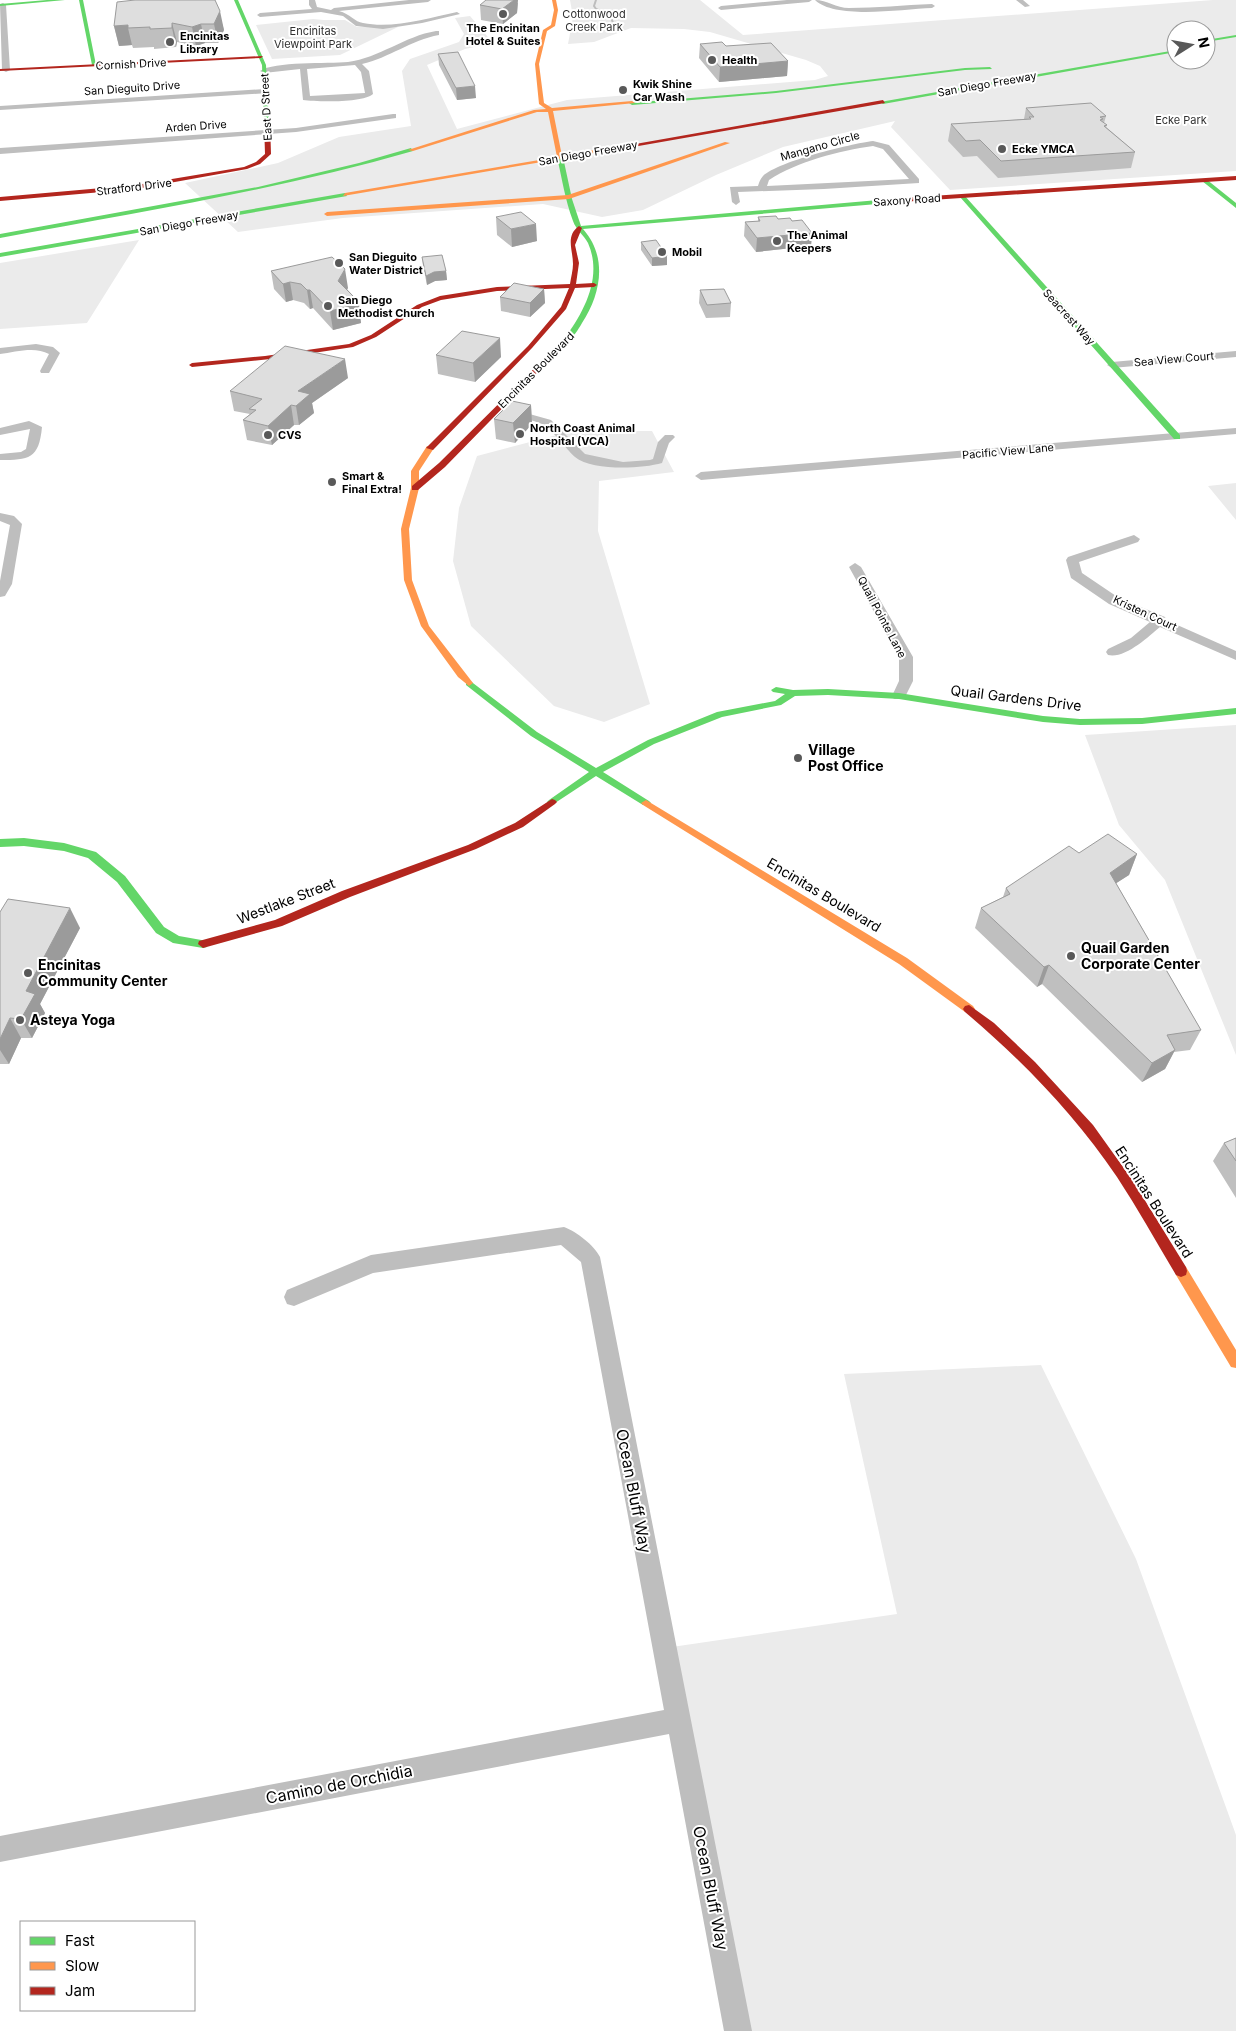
<svg xmlns="http://www.w3.org/2000/svg" width="1236" height="2031" font-family="Inter,sans-serif">
	<rect width="100%" height="100%" fill="#fff"/>
	<path fill="#ebebeb" fill-rule="evenodd" d="M 570,0 L 700,0 L 743,35 L 1213,0 L 1236,0 L 1236,171 L 950,190 L 891,127 L 895,121 L 783,147 L 716,175 L 643,210 L 602,217 L 543,204 L 343,218 L 238,232 L 185,183 L 278,163 L 339,137 L 411,126 L 402,71 L 410,59 L 459,42 L 464,34 L 455,18 L 470,16 L 493,43 L 465,49 L 427,65 L 457,129 L 567,100 L 815,80 L 828,76 L 820,66 L 806,60 L 710,32 L 684,29 L 631,28 L 594,42 L 568,44 L 573,17 ZM 1176,30 L 1206,30 L 1206,60 L 1176,60 Z
		M 313,19 L 324,20 L 345,20 L 357,27 L 398,27 L 340,55 L 272,59 L 256,25 Z
		M 139,240 L 87,323 L 0,329 L 0,263 Z
		M 572,431 L 652,431 L 674,472 L 599,481 L 598,531 L 650,704 L 604,722 L 554,706 L 471,626 L 453,561 L 459,508 L 477,456 Z
		M 1236,483 L 1236,520 L 1208,486 Z
		M 1236,725 L 1236,1055 L 1165,880 L 1119,825 L 1085,735 Z
		M 1041,1365 L 1136,1559 L 1236,1835 L 1236,2031 L 735,2031 L 665,1648 L 897,1614 L 844,1374 Z"/>
	<g fill="none" stroke-linecap="round" stroke-linejoin="round">
		<path stroke="#bdbdbd" stroke-width="2" d="M 596,0 L 594,6 L 596,9 L 610,15
			M 611,17 L 615,29"/>
		<path fill="#bebebe" fill-rule="evenodd" d="M 309,0 L 315,0 L 317,7 L 331,10 L 334,8 L 409,0 L 431,0 L 428,2 L 339,11 C 350,14 355,22 363,23 C 393,29 428,18 457,12 L 460,14 L 422,23 L 383,29 L 356,26 L 343,16 L 321,12 L 260,17 L 257,15 L 260,13 L 312,9 L 309,5 Z
			M 787,0 L 812,0 L 809,2 L 721,10 L 718,8 L 721,6 Z
			M 815,0 C 827,0 836,8 849,8 C 876,8 904,5 932,4 L 935,6 L 932,8 C 902,9 836,20 815,0 Z
			M 1016,0 L 1023,0 L 1030,6 L 1025,7 Z
			M 3,3 L 6,5 L 10,70 L 6,72 L 2,70 L 0,4 Z
			M 436,31 L 439,31 L 439,35 C 411,40 389,58 362,64 L 369,71 L 373,94 C 363,103 317,102 303,100 L 300,69 L 264,73 L 260,71 C 274,61 328,64 348,62 C 379,58 405,36 436,31 ZM 355,65 L 361,72 L 365,93 L 310,96 L 307,69 Z
			M 265,89 L 269,91 L 268,93 L 0,110 L 0,106 Z
			M 393,114 L 396,114 L 396,118 L 296,132 L 0,154 L 0,148 L 296,128 Z
			M 873,141 L 889,145 L 919,179 L 919,183 L 824,189 L 738,192 L 740,202 L 736,205 L 732,202 L 730,187 L 758,186 C 759,183 760,179 763,176 C 779,161 850,144 873,141 ZM 873,146 L 883,149 L 909,179 L 767,186 L 769,180 C 798,161 839,151 873,146 Z
			M 36,344 L 53,347 L 60,353 L 49,373 L 41,373 L 40,371 L 49,354 C 35,346 15,352 0,354 L 0,348 Z
			M 1236,351 L 1236,357 L 1112,368 L 1107,365 L 1112,362 Z
			M 508,408 L 551,420 L 585,454 L 623,462 L 650,460 L 653,459 L 658,442 L 665,435 L 673,435 L 675,437 L 669,443 L 662,463 C 641,469 592,471 575,457 C 565,448 552,429 542,424 C 530,419 516,417 504,413 L 502,411 L 504,409 Z
			M 29,421 L 42,427 C 39,459 29,460 0,460 L 0,454 L 21,452 L 26,449 L 30,429 L 0,435 L 0,428 Z
			M 1236,428 L 1236,434 L 701,480 L 695,476 L 701,472 Z
			M 0,513 L 14,516 L 22,524 L 12,584 L 5,596 L 0,597 L 0,581 L 10,525 L 0,521 Z
			M 1134,535 L 1140,539 L 1138,542 L 1079,562 L 1082,573 L 1119,598 L 1165,617 L 1166,620 L 1236,651 L 1236,660 L 1160,627 C 1148,637 1125,659 1108,655 L 1106,652 L 1108,649 L 1131,638 L 1150,622 L 1109,604 L 1071,578 L 1066,560 L 1068,557 Z
			M 855,563 L 861,567 L 913,657 L 913,681 L 904,699 L 894,699 L 892,696 L 899,681 L 899,657 L 849,567 Z
			M 564,1227 C 577,1232 594,1245 600,1257 L 752,2031 L 724,2031 L 669,1734 L 0,1862 L 0,1836 L 664,1710 L 581,1262 L 561,1245 L 373,1273 L 294,1306 L 287,1304 L 284,1297 L 287,1290 L 371,1255 Z"/>
		<path fill="#63d668" fill-rule="evenodd" d="M 47,0 L 65,0 L 0,6 L 0,4 Z
			M 79,0 L 83,0 L 96,65 L 94,66 L 92,65 Z
			M 234,0 L 238,0 L 266,65 L 269,123 L 264,122 L 262,65 Z
			M 1236,35 L 1236,37 L 1206,42 L 1206,40 Z
			M 1176,50 L 1176,52 L 883,104 L 880,102 Z
			M 990,67 L 992,69 L 965,70 L 776,93 L 632,105 L 629,103 L 776,91 L 965,68 Z
			M 411,148 L 413,151 C 277,190 139,212 0,238 L 0,234 L 258,187 L 359,163 Z
			M 560,155 L 563,157 L 572,199 L 581,226 L 901,198 L 904,200 L 901,202 L 583,229 C 608,257 601,294 582,323 C 578,330 573,338 567,341 L 564,339 C 584,312 603,277 588,243 C 584,235 576,230 573,221 C 565,200 562,178 557,157 Z
			M 1202,179 L 1206,179 L 1236,203 L 1236,208 L 1202,181 Z
			M 345,193 L 347,196 L 0,257 L 0,253 Z
			M 960,195 L 964,195 L 1180,435 L 1180,439 L 1174,439 L 960,197 Z
			M 469,680 L 537,732 L 596,768 L 648,740 L 717,712 L 775,701 L 785,694 L 773,692 L 771,690 L 776,687 L 793,690 L 828,689 L 899,693 L 1043,716 L 1080,719 L 1142,718 L 1236,708 L 1236,714 L 1142,724 L 1080,725 L 1043,722 L 899,699 L 828,695 L 795,696 L 781,705 L 722,717 L 654,744 L 603,772 L 649,801 L 651,803 L 649,805 L 643,805 L 596,776 L 552,805 L 549,804 L 547,802 L 549,800 L 589,772 L 531,736 L 466,685 L 466,681 Z
			M 24,838 L 64,843 L 96,852 L 125,876 L 164,927 L 179,936 L 207,941 L 208,944 L 207,947 L 203,948 L 173,943 L 156,933 L 117,882 L 88,858 L 64,851 L 24,846 L 0,847 L 0,839 Z"/>
		<path fill="#ff974d" fill-rule="evenodd" d="M 552,0 L 556,0 L 558,10 L 555,26 L 547,31 L 539,64 L 544,103 L 552,108 L 632,101 L 635,103 L 553,111 L 562,156 L 610,147 L 612,150 L 343,196 L 345,193 L 557,157 L 548,112 L 537,112 L 413,151 L 408,150 L 534,110 L 546,109 L 539,104 L 535,64 L 543,30 L 551,25 L 554,10 Z
			M 725,142 L 730,143 L 569,199 L 327,216 L 324,214 L 327,212 L 568,195 Z
			M 427,446 L 434,448 L 419,471 L 419,488 L 409,529 L 412,580 L 429,626 L 473,683 L 469,686 L 458,677 L 421,626 L 404,580 L 401,529 L 411,488 L 411,471 Z
			M 646,800 L 907,958 L 973,1006 L 975,1009 L 973,1012 L 965,1012 L 899,964 L 643,805 L 641,803 Z
			M 1181,1265 L 1186,1267 L 1236,1350 L 1236,1368 L 1231,1367 L 1176,1275 L 1175,1271 L 1176,1267 Z"/>
		<path fill="#b3261e" fill-rule="evenodd" d="M 263,56 L 261,58 L 0,71 L 0,69 Z
			M 883,100 L 885,103 L 610,151 L 607,149 Z
			M 267,120 L 270,122 L 271,154 L 260,164 L 247,169 L 136,189 L 0,201 L 0,197 L 136,185 L 244,167 L 256,162 L 265,154 L 264,122 Z
			M 1236,176 L 1236,180 L 901,202 L 898,200 L 901,198 Z
			M 579,226 L 582,228 L 575,245 L 579,263 L 576,284 L 594,283 L 597,285 L 594,287 L 575,288 L 566,309 L 532,348 L 433,450 L 426,448 L 528,346 L 561,307 L 569,288 L 497,291 L 441,300 L 422,307 L 376,337 L 353,347 L 280,358 L 192,367 L 189,365 L 192,363 L 265,356 L 349,344 L 371,335 L 417,305 L 440,296 L 497,287 L 570,284 C 571,277 573,270 573,264 C 573,250 565,236 579,226 Z
			M 565,338 L 570,339 L 445,467 L 418,490 L 412,490 L 412,486 L 439,463 Z
			M 552,799 L 555,800 L 557,802 L 555,804 L 523,827 L 476,849 L 350,897 L 282,926 L 203,948 L 198,944 L 199,941 L 275,920 L 342,891 L 468,845 L 515,823 Z
			M 969,1005 L 994,1023 L 1035,1062 L 1093,1125 L 1133,1181 L 1186,1267 L 1187,1271 L 1186,1275 L 1181,1277 L 1176,1275 C 1157,1243 1138,1209 1117,1177 C 1075,1115 1023,1061 965,1012 L 963,1009 L 965,1006 Z"/>
	</g>
	<path fill="#bfbfbf" d="M 215,0 L 224,30 L 218,43 L 205,43 L 196,46 L 177,42 L 176,47 L 154,49 L 154,47 L 133,48 L 132,45 L 119,46 L 114,26 Z
		M 518,3 L 517,13 L 503,24 L 481,20 L 480,5 Z
		M 700,44 L 726,46 L 788,61 L 787,76 L 719,82 L 699,58 Z
		M 438,54 L 476,98 L 457,100 L 439,65 Z
		M 1026,108 L 1106,116 L 1104,123 L 1107,125 L 1106,127 L 1135,152 L 1131,168 L 998,178 L 977,156 L 963,157 L 948,141 L 951,124 L 1024,119 Z
		M 496,217 L 537,241 L 512,247 L 497,235 Z
		M 758,217 L 778,219 L 792,221 L 812,233 L 811,246 L 756,252 L 744,236 L 745,222 L 758,221 Z
		M 641,242 L 667,256 L 667,265 L 652,266 L 641,250 Z
		M 422,257 L 446,271 L 447,280 L 435,281 L 427,285 L 423,266 Z
		M 271,271 L 348,288 L 347,289 L 355,298 L 361,323 L 333,330 L 313,308 L 310,309 L 304,303 L 293,300 L 286,302 L 274,289 Z
		M 544,289 L 545,303 L 530,317 L 501,311 L 500,297 Z
		M 700,290 L 731,303 L 730,317 L 706,318 L 699,303 Z
		M 436,355 L 501,357 L 475,382 L 438,374 Z
		M 348,378 L 312,403 L 314,413 L 299,425 L 294,425 L 272,445 L 247,440 L 243,420 L 250,414 L 234,411 L 230,391 Z
		M 531,405 L 532,424 L 515,443 L 496,439 L 494,419 Z
		M 1079,853 L 1137,854 L 1129,875 L 1116,883 L 1201,1030 L 1190,1050 L 1174,1052 L 1165,1069 L 1142,1082 L 1042,984 L 1037,987 L 975,928 L 981,908 L 1003,897 L 1006,888 Z
		M 0,912 L 80,928 L 40,1004 L 45,1013 L 32,1038 L 21,1038 L 9,1064 L 0,1064 Z
		M 1236,1138 L 1236,1198 L 1213,1161 L 1224,1143 Z"/>
	<path fill="#9b9b9b" d="M 514,0 L 518,0 L 517,13 L 503,24 L 502,9 Z
		M 220,11 L 224,30 L 218,43 L 214,24 Z
		M 172,23 L 177,42 L 176,47 L 172,28 Z
		M 201,24 L 205,43 L 196,46 L 192,27 Z
		M 128,25 L 128,28 L 132,45 L 119,46 L 114,26 Z
		M 788,61 L 787,76 L 719,82 L 720,67 Z
		M 475,86 L 476,98 L 457,100 L 456,88 Z
		M 536,224 L 537,241 L 512,247 L 511,229 Z
		M 812,233 L 811,246 L 756,252 L 757,238 Z
		M 667,256 L 667,265 L 652,266 L 652,258 Z
		M 345,269 L 348,288 L 341,299 L 338,281 Z
		M 446,271 L 447,280 L 435,281 L 427,285 L 426,276 L 434,272 Z
		M 290,282 L 293,300 L 286,302 L 283,284 Z
		M 544,289 L 545,303 L 530,317 L 530,303 Z
		M 307,290 L 310,290 L 313,308 L 310,309 Z
		M 353,298 L 355,298 L 356,305 L 359,304 L 361,323 L 333,330 L 330,311 Z
		M 500,338 L 501,357 L 475,382 L 473,363 Z
		M 345,359 L 348,378 L 312,403 L 314,413 L 299,425 L 296,406 L 298,391 Z
		M 291,405 L 294,425 L 272,445 L 268,426 Z
		M 531,405 L 532,424 L 515,443 L 513,423 Z
		M 1137,854 L 1129,875 L 1101,893 L 1110,873 Z
		M 70,908 L 80,928 L 40,1004 L 45,1013 L 32,1038 L 21,1019 L 26,991 Z
		M 1049,965 L 1042,984 L 1037,987 L 1044,967 Z
		M 10,1018 L 21,1038 L 9,1064 L 0,1050 L 0,1039 Z
		M 1175,1050 L 1165,1069 L 1142,1082 L 1152,1063 Z"/>
	<path fill="#dedede" stroke="#9b9b9b" d="M 135,0 L 215,0 L 220,11 L 214,24 L 201,24 L 192,27 L 172,23 L 172,28 L 150,29 L 150,27 L 128,28 L 128,25 L 114,26 L 117,2 Z
		M 486,0 L 514,0 L 502,9 L 480,5 Z
		M 722,42 L 726,46 L 771,43 L 788,61 L 720,67 L 700,44 Z
		M 458,52 L 475,86 L 456,88 L 438,54 Z
		M 1091,103 L 1106,116 L 1100,117 L 1103,119 L 1100,120 L 1107,125 L 1104,126 L 1135,152 L 1001,161 L 980,140 L 966,141 L 951,124 L 1031,119 L 1029,117 L 1034,117 L 1026,108 Z
		M 521,212 L 536,224 L 511,229 L 496,217 Z
		M 776,216 L 778,219 L 790,218 L 792,221 L 802,220 L 812,233 L 757,238 L 745,222 L 760,221 L 758,217 Z
		M 656,240 L 667,256 L 652,258 L 641,242 Z
		M 442,255 L 446,271 L 434,272 L 426,276 L 422,257 Z
		M 332,257 L 345,269 L 338,281 L 355,298 L 353,298 L 359,304 L 330,311 L 310,290 L 307,290 L 301,284 L 290,282 L 283,284 L 271,271 Z
		M 514,283 L 544,289 L 530,303 L 500,297 Z
		M 724,289 L 731,303 L 707,305 L 700,290 Z
		M 462,331 L 500,338 L 473,363 L 436,355 Z
		M 285,346 L 345,359 L 298,391 L 310,394 L 296,406 L 291,405 L 268,426 L 243,420 L 256,410 L 249,409 L 262,399 L 230,391 Z
		M 512,401 L 531,405 L 513,423 L 494,419 Z
		M 1108,834 L 1137,854 L 1110,873 L 1201,1030 L 1167,1035 L 1175,1050 L 1152,1063 L 1049,965 L 1044,967 L 981,908 L 1010,894 L 1006,888 L 1069,846 L 1079,853 Z
		M 8,899 L 70,908 L 26,991 L 35,994 L 21,1019 L 10,1018 L 0,1039 L 0,912 Z
		M 1236,1138 L 1236,1161 L 1224,1143 Z"/>
	<g fill="#595959" stroke="#fff" stroke-width="2">
		<circle cx="503" cy="14" r="5"/>
		<circle cx="170" cy="42" r="5"/>
		<circle cx="712" cy="60" r="5"/>
		<circle cx="623" cy="90" r="5"/>
		<circle cx="1002" cy="149" r="5"/>
		<circle cx="777" cy="241" r="5"/>
		<circle cx="662" cy="252" r="5"/>
		<circle cx="339" cy="263" r="5"/>
		<circle cx="328" cy="306" r="5"/>
		<circle cx="520" cy="434" r="5"/>
		<circle cx="268" cy="435" r="5"/>
		<circle cx="332" cy="482" r="5"/>
		<circle cx="798" cy="758" r="5"/>
		<circle cx="1071" cy="956" r="5"/>
		<circle cx="28" cy="973" r="5"/>
		<circle cx="20" cy="1020" r="5"/>
	</g>
	<g text-anchor="middle" stroke-width="4" stroke-linejoin="round" paint-order="stroke">
		<g font-size="11" fill="#313131" stroke="#fff">
			<text x="594" y="18">Cottonwood<tspan x="594" dy="13">Creek Park</tspan></text>
			<text x="313" y="35">Encinitas<tspan x="313" dy="13">Viewpoint Park</tspan></text>
			<text x="1181" y="124">Ecke Park</text>
		</g>
		<g font-size="11" font-weight="bold" fill="#000" stroke="#fff" text-anchor="start">
			<text x="503" y="32" text-anchor="middle">The Encinitan<tspan x="503" dy="13">Hotel &amp; Suites</tspan></text>
			<text x="180" y="40">Encinitas<tspan x="180" dy="13">Library</tspan></text>
			<text x="722" y="64">Health</text>
			<text x="633" y="88">Kwik Shine<tspan x="633" dy="13">Car Wash</tspan></text>
			<text x="1012" y="153">Ecke YMCA</text>
			<text x="787" y="239">The Animal<tspan x="787" dy="13">Keepers</tspan></text>
			<text x="672" y="256">Mobil</text>
			<text x="349" y="261">San Dieguito<tspan x="349" dy="13">Water District</tspan></text>
			<text x="338" y="304">San Diego<tspan x="338" dy="13">Methodist Church</tspan></text>
			<text x="530" y="432">North Coast Animal<tspan x="530" dy="13">Hospital (VCA)</tspan></text>
			<text x="278" y="439">CVS</text>
			<text x="342" y="480">Smart &amp;<tspan x="342" dy="13">Final Extra!</tspan></text>
		</g>
		<g font-size="11" fill="#000" stroke="#fff">
			<text transform="translate(131 64) rotate(-3)" y="4">Cornish Drive</text>
			<text transform="translate(987 84) rotate(-10)" y="4">San Diego Freeway</text>
			<text transform="translate(132 88) rotate(-4)" y="4">San Dieguito Drive</text>
			<text transform="translate(266 107) rotate(-93)" y="4">East D Street</text>
			<text transform="translate(196 126) rotate(-4)" y="4">Arden Drive</text>
			<text transform="translate(820 146) rotate(-16)" y="4">Mangano Circle</text>
			<text transform="translate(588 153) rotate(-10)" y="4">San Diego Freeway</text>
			<text transform="translate(134 187) rotate(-7)" y="4">Stratford Drive</text>
			<text transform="translate(907 200) rotate(-4)" y="4">Saxony Road</text>
			<text transform="translate(189 223) rotate(-10)" y="4">San Diego Freeway</text>
			<text transform="translate(1069 317) rotate(48)" y="4">Seacrest Way</text>
			<text transform="translate(1174 359) rotate(-5)" y="4">Sea View Court</text>
			<text transform="translate(536 370) rotate(-45)" y="4">Encinitas Boulevard</text>
			<text transform="translate(1008 451) rotate(-5)" y="4">Pacific View Lane</text>
			<text transform="translate(1145 613) rotate(25)" y="4">Kristen Court</text>
			<text transform="translate(882 617) rotate(62)" y="4">Quail Pointe Lane</text>
		</g>
		<g font-size="14" fill="#000" stroke="#fff">
			<text transform="translate(1016 698) rotate(7)" y="5">Quail Gardens Drive</text>
			<text transform="translate(824 895) rotate(31)" y="5">Encinitas Boulevard</text>
			<text transform="translate(286 901) rotate(-21)" y="5">Westlake Street</text>
			<text transform="translate(1154 1202) rotate(57)" y="5">Encinitas Boulevard</text>
		</g>
		<g font-size="14" font-weight="bold" fill="#000" stroke="#fff" text-anchor="start">
			<text x="808" y="755">Village<tspan x="808" dy="16">Post Office</tspan></text>
			<text x="1081" y="953">Quail Garden<tspan x="1081" dy="16">Corporate Center</tspan></text>
			<text x="38" y="970">Encinitas<tspan x="38" dy="16">Community Center</tspan></text>
			<text x="30" y="1025">Asteya Yoga</text>
		</g>
		<g font-size="16" fill="#000" stroke="#fff">
			<text transform="translate(634 1491) rotate(79)" y="6">Ocean Bluff Way</text>
			<text transform="translate(339 1784) rotate(-11)" y="6">Camino de Orchidia</text>
			<text transform="translate(711 1888) rotate(79)" y="6">Ocean Bluff Way</text>
		</g>
	</g>
	<rect x="20" y="1921" width="175" height="90" fill="#ffffff" stroke="#999999"/>
	<rect x="30" y="1937" width="25" height="8" fill="#63d668" stroke="#999999"/>
	<text x="65" y="1946" font-size="15" fill="#000000">Fast</text>
	<rect x="30" y="1962" width="25" height="8" fill="#ff974d" stroke="#999999"/>
	<text x="65" y="1971" font-size="15" fill="#000000">Slow</text>
	<rect x="30" y="1987" width="25" height="8" fill="#b3261e" stroke="#999999"/>
	<text x="65" y="1996" font-size="15" fill="#000000">Jam</text>
	<g transform="translate(1191 45) rotate(79)"><circle r="24" fill="#ffffff" stroke="#999999"/>
	<path d="M0-4L9 19L0 12L-9 19Z" fill="#595959"/>
	<text y="-8" font-size="14" font-weight="bold" text-anchor="middle" fill="#000000">N</text>
	</g>
</svg>
